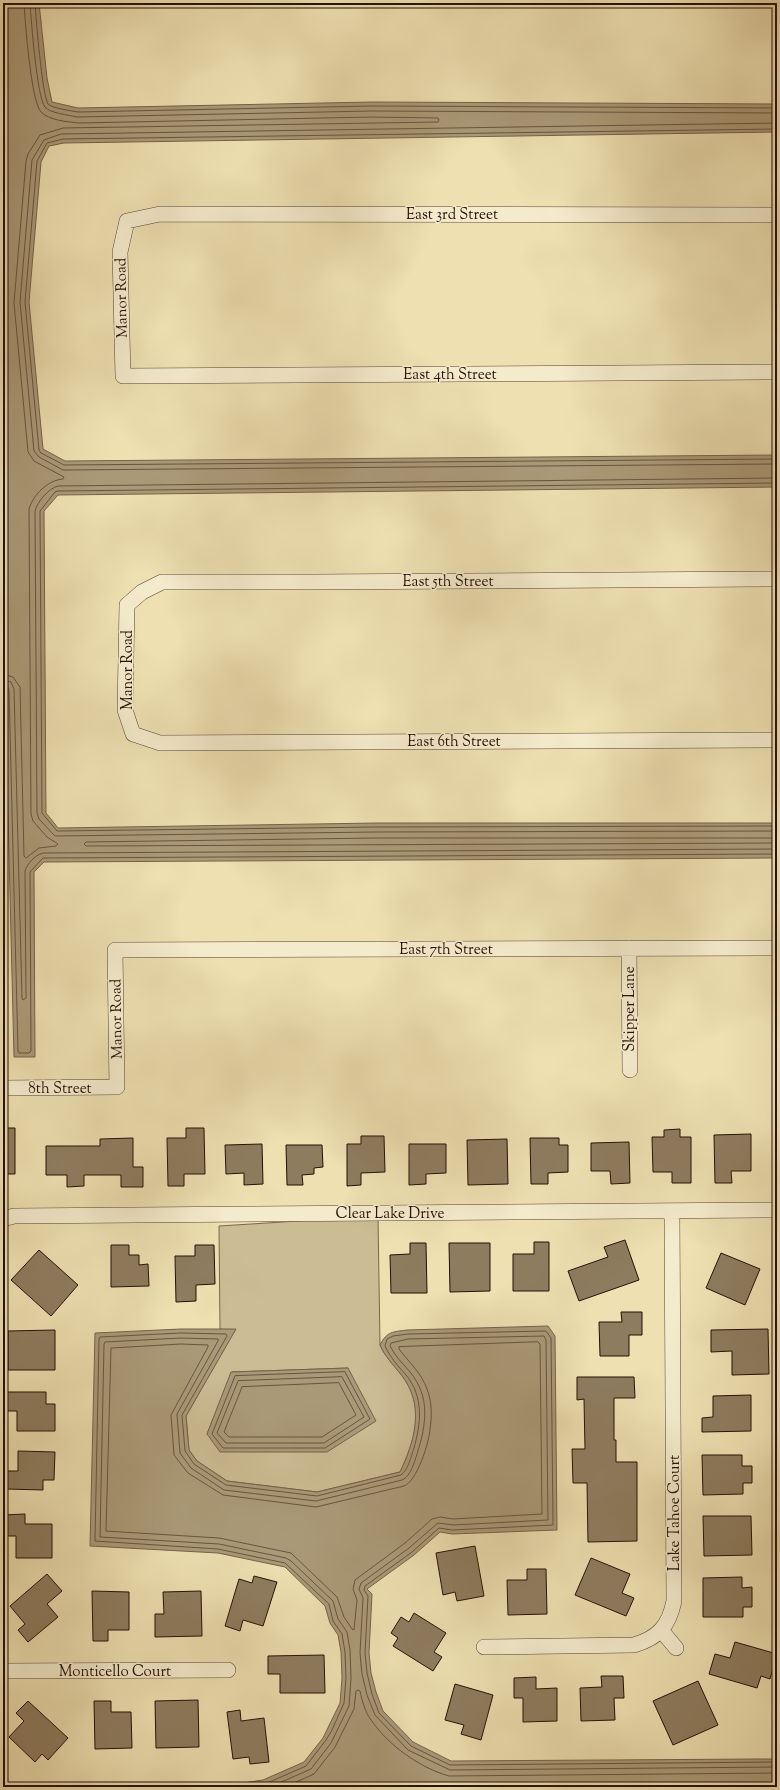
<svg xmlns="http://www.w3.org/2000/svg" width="780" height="1790" font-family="'Sorts Mill Goudy',serif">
	<rect width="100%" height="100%" fill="#eee0b1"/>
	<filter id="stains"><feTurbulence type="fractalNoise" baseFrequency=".005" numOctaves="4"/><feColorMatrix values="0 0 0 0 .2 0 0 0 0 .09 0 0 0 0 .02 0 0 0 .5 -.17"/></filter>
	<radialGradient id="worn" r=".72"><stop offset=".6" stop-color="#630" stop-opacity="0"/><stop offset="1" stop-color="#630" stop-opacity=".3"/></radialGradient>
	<path fill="#ccbc94" stroke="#79664e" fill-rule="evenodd" d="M 378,1216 L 380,1345 C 386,1359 397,1368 405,1380 C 425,1410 414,1442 400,1472 L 317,1492 L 227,1481 L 197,1461 L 189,1450 L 186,1416 L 235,1330 L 220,1329 L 219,1226 ZM 348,1368 L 207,1434 L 232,1372 Z"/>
	<path fill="#a97" stroke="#75624a" d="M 3,3 L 39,3 L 47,78 L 52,102 L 78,108 L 372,102 L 777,104 L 777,132 L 64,143 L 49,146 L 41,162 L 29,302 L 43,449 L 65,461 L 777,455 L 777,487 L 58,495 L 44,511 L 46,813 L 58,828 L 377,823 L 777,823 L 777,858 L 44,862 L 34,872 L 35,1057 L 14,1057 L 3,608 Z
		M 548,1326 L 555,1336 L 557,1530 L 452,1534 L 440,1532 L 414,1555 L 367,1589 L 372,1594 L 369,1653 L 371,1673 L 376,1692 L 383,1711 L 413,1742 L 451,1761 L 758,1759 L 775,1759 L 777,1757 L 777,1787 L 131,1787 L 132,1784 L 230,1785 L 263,1780 L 304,1762 L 323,1738 L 340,1703 L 342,1678 L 341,1652 L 338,1635 L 330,1623 L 325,1606 L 285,1567 L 218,1553 L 90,1546 L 95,1333 L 181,1329 L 236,1329 L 186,1416 L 189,1450 L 197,1461 L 227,1481 L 317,1492 L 400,1472 C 414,1443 424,1409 405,1380 C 397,1368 386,1359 380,1345 C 387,1331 393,1332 407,1330 Z
		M 348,1368 L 376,1421 L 327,1452 L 220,1452 L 207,1434 L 231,1372 Z"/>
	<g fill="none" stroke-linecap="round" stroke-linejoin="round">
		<path stroke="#68543f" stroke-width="1" d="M 30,3 C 31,19 37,98 45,107 C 49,113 69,115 77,117 L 372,111 L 777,113
			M 35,3 C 36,18 42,94 48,104 C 51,108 72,111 78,112 L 372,106 L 777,108
			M 777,123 L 61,134 L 44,140 L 32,160 L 20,302 L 34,451 L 39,457 L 63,470 L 777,464
			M 777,129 L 63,139 L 47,143 L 37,161 L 25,302 L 39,450 L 41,453 L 64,465 L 777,459
			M 777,478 L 58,486 C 49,488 37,502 35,511 L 37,813 L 39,819 L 55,836 L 377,832 L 777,831
			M 777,483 L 58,491 L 55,492 L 40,511 L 42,813 L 57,831 L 377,827 L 777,826
			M 3,674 L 13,677 L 20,687 L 24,856 L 26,858 L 39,848 L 56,846 L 58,844 L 47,837 L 33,821 L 31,814 L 29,509 C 33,495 48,480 63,479 L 64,477 L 34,461 L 28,452 L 14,303 L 26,161 L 28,154 L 40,135 L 63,128 L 438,122 L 439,120 L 438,118 L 372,117 L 79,123 C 68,122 48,120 41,112 C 31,101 25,21 24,3
			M 3,680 L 11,682 L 14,689 L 22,998 L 23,1000 L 26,998 L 25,871 C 27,864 35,855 43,853 L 777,849
			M 3,685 L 7,686 L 9,690 L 18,1051 L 19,1053 L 29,1053 L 31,1051 L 30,872 L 43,858 L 777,854
			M 777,838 L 377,838 L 86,842 L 84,844 L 86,846 L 777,843
			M 538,1342 L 540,1344 L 542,1514 L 453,1519 L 440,1517 L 432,1519 L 405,1543 L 355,1580 L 353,1589 L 357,1600 L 354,1630 L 352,1629 L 344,1617 L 337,1597 L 291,1553 L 219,1538 L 106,1531 L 111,1348 L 181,1344 L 208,1345 L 208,1347 L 171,1415 L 174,1455 L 188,1473 L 223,1495 L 316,1507 L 404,1486 C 417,1481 429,1443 430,1429 C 432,1416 432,1402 427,1389 C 422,1374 409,1362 399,1349 L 399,1347 Z
			M 345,1372 L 370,1419 L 325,1448 L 223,1448 L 212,1434 L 235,1376 Z
			M 342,1377 L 364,1417 L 324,1443 L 226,1443 L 217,1433 L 238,1381 Z
			M 339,1383 L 356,1415 L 322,1437 L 229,1437 L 224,1432 L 242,1387 Z
			M 244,1787 L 265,1784 L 306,1766 L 326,1740 L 332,1730 L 344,1703 L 346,1678 L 345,1652 L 342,1634 L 333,1621 L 329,1604 L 285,1563 L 218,1549 L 95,1541 L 99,1339 L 100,1337 L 181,1333 L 226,1334 L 227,1336 L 182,1415 L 185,1451 L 194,1464 L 226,1485 L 317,1496 L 401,1475 C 408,1470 411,1457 414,1448 C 421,1423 424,1397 406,1375 C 398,1366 390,1357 385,1346 L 387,1339 L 393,1336 L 408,1334 L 546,1331 L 551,1338 L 553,1525 L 452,1530 L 439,1528 L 412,1552 L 365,1586 L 364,1590 L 368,1596 L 365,1653 L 367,1673 L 372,1694 L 379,1713 L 411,1746 L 450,1765 L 777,1762
			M 270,1787 L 311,1769 L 331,1743 L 349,1706 L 351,1678 L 350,1650 L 347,1632 L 338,1619 L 333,1601 L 291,1561 L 286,1558 L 219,1544 L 100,1537 L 104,1344 L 105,1342 L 181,1338 L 218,1339 L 218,1341 L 177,1414 L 180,1453 L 191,1468 L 224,1490 L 316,1501 L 402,1480 C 411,1476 414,1463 417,1454 C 426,1426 431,1397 410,1372 C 403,1364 395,1356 390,1346 L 391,1343 L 408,1339 L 544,1336 L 546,1340 L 548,1520 L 453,1525 L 438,1523 L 409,1548 L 361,1583 L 359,1589 L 363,1598 L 360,1653 L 362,1674 L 367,1695 L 375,1715 L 408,1750 L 450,1770 L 777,1767
			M 285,1787 L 314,1774 L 335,1747 L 354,1709 L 356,1691 L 358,1690 L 360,1691 C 362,1700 365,1712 371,1720 C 388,1745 420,1768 449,1776 L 777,1773"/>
	</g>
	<path fill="#8e7c5f" stroke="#260f07" d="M 3,1128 L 15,1128 L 15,1174 L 3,1174 Z
		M 186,1128 L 204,1128 L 205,1174 L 184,1174 L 184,1186 L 168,1186 L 167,1138 L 186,1138 Z
		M 680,1129 L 680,1137 L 691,1137 L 691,1183 L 672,1183 L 672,1172 L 653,1172 L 652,1137 L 664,1137 L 664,1130 Z
		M 751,1134 L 751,1171 L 731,1171 L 732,1183 L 715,1183 L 714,1135 Z
		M 361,1136 L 384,1136 L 385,1172 L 361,1173 L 361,1185 L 347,1186 L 347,1144 L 361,1144 Z
		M 133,1138 L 133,1167 L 143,1167 L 143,1187 L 121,1187 L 121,1175 L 84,1175 L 84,1186 L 67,1187 L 67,1175 L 46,1175 L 46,1146 L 100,1146 L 100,1139 Z
		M 530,1138 L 559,1138 L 559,1145 L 568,1145 L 568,1172 L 548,1173 L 548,1184 L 531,1184 Z
		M 507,1139 L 508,1184 L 468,1185 L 467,1140 Z
		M 629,1142 L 630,1183 L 611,1184 L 610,1171 L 591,1171 L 591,1143 Z
		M 262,1144 L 263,1184 L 244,1185 L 244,1173 L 226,1174 L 225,1145 Z
		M 409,1144 L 446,1144 L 446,1173 L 426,1174 L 426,1184 L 409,1185 Z
		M 286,1145 L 322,1145 L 323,1167 L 314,1168 L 314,1174 L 302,1175 L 303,1185 L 287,1185 Z
		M 625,1240 L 639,1280 L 579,1301 L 568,1271 L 608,1257 L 604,1247 Z
		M 534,1242 L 549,1242 L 549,1291 L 513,1291 L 513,1254 L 534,1254 Z
		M 410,1243 L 426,1243 L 427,1293 L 391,1293 L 390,1255 L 410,1254 Z
		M 449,1243 L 490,1243 L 490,1291 L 450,1292 Z
		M 111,1245 L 129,1245 L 129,1255 L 139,1255 L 139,1265 L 148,1264 L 149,1286 L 111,1287 Z
		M 195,1245 L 214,1245 L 215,1284 L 196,1285 L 196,1301 L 176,1302 L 175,1256 L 195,1256 Z
		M 39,1250 L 78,1285 L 51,1316 L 11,1280 Z
		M 721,1253 L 760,1269 L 745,1305 L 706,1288 Z
		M 621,1312 L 642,1312 L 642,1335 L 629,1335 L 629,1356 L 600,1356 L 599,1322 L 622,1322 Z
		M 768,1329 L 769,1374 L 732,1375 L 732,1351 L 711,1352 L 711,1330 Z
		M 55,1330 L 55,1370 L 8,1370 L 8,1331 Z
		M 577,1377 L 634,1377 L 635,1398 L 614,1398 L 614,1440 L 616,1440 L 616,1462 L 637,1462 L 637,1541 L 588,1542 L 587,1483 L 573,1483 L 572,1449 L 585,1449 L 584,1399 L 577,1400 Z
		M 7,1392 L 46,1392 L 46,1404 L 55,1404 L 55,1431 L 17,1431 L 17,1411 L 7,1411 Z
		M 751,1395 L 751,1431 L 702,1432 L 702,1418 L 713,1417 L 713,1396 Z
		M 18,1451 L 55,1452 L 54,1480 L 43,1480 L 43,1490 L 6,1489 L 6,1471 L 18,1471 Z
		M 702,1455 L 742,1455 L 742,1466 L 752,1466 L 752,1483 L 743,1483 L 743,1494 L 703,1495 Z
		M 25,1514 L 25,1524 L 52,1524 L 52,1558 L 16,1558 L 16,1536 L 3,1536 L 3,1515 Z
		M 703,1516 L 751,1516 L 752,1555 L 704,1556 Z
		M 475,1546 L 484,1596 L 457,1601 L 455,1592 L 443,1595 L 436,1553 Z
		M 591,1558 L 630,1574 L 622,1593 L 634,1598 L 626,1616 L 575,1595 Z
		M 527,1569 L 546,1569 L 547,1614 L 508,1615 L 507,1580 L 527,1580 Z
		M 47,1574 L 62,1591 L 47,1604 L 58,1617 L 28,1642 L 18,1630 L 25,1624 L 10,1606 Z
		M 254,1576 L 277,1582 L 263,1626 L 243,1620 L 240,1631 L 225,1626 L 239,1579 L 252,1583 Z
		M 742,1577 L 742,1588 L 752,1587 L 752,1607 L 743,1607 L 743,1617 L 703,1617 L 703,1578 Z
		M 92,1591 L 129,1592 L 129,1630 L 108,1630 L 108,1641 L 93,1641 Z
		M 201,1591 L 202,1636 L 155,1637 L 155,1614 L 164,1614 L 163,1592 Z
		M 414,1613 L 446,1633 L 434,1652 L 442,1657 L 433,1671 L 393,1646 L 398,1638 L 391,1633 L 401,1617 L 409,1622 Z
		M 735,1642 L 777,1654 L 770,1679 L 761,1676 L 757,1688 L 709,1674 L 715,1654 L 730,1658 Z
		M 324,1655 L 325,1693 L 280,1693 L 280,1674 L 268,1674 L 268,1656 Z
		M 601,1676 L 623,1676 L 624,1698 L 614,1698 L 615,1720 L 581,1721 L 580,1688 L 602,1687 Z
		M 536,1677 L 536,1689 L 557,1688 L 557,1721 L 523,1722 L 523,1698 L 514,1698 L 514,1678 Z
		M 698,1681 L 718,1725 L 673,1745 L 653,1701 Z
		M 455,1684 L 493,1695 L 481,1740 L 461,1734 L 464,1725 L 445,1720 Z
		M 198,1700 L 199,1747 L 156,1748 L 155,1701 Z
		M 28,1701 L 68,1738 L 48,1760 L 42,1754 L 35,1762 L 9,1737 L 24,1721 L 16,1713 Z
		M 94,1701 L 111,1701 L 111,1712 L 131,1712 L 132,1748 L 95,1749 Z
		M 240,1710 L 241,1721 L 264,1718 L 269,1762 L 250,1764 L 249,1757 L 233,1759 L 227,1712 Z"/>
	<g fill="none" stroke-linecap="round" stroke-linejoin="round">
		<g stroke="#584332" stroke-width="16">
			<path id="street" d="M 777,215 L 160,214 L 127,221 L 120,252 L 123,376 L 777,372
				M 777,579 L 312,582 L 162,582 L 142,592 L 127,605 L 125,710 L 133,734 L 160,743 L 777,740
				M 629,948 L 630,1070
				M 3,1088 L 117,1087 L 115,950 L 777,948
				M 3,1219 L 14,1216 L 777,1210
				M 661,1630 L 676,1648
				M 484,1647 L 634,1645 C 658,1638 669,1626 674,1601 L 672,1211
				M 3,1671 L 228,1670"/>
		</g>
		<use href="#street" stroke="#f4ebcc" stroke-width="15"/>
	</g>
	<g text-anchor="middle" stroke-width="3" stroke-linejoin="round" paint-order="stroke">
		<g font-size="15" fill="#260f07" stroke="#f4ebcc">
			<text x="452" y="219">East 3rd Street</text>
			<text transform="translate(121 298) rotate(-91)" y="5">Manor Road</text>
			<text x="450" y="379">East 4th Street</text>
			<text x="448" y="586">East 5th Street</text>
			<text transform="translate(127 670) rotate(-90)" y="5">Manor Road</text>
			<text x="454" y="746">East 6th Street</text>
			<text x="446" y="954">East 7th Street</text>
			<text transform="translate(629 1009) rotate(-90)" y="5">Skipper Lane</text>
			<text transform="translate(116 1019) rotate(-91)" y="5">Manor Road</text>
			<text x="60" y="1093">8th Street</text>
			<text x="390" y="1218">Clear Lake Drive</text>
			<text transform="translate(674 1513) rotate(-90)" y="5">Lake Tahoe Court</text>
			<text x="115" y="1676">Monticello Court</text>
		</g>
	</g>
	<rect width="780" height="1790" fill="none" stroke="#eee0b1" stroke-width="16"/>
	<rect x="4" y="4" width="772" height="1782" fill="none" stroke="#260f07" stroke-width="2"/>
	<rect x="8" y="8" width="764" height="1774" fill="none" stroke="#260f07"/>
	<rect width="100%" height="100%" filter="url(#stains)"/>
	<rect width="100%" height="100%" fill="url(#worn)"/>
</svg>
